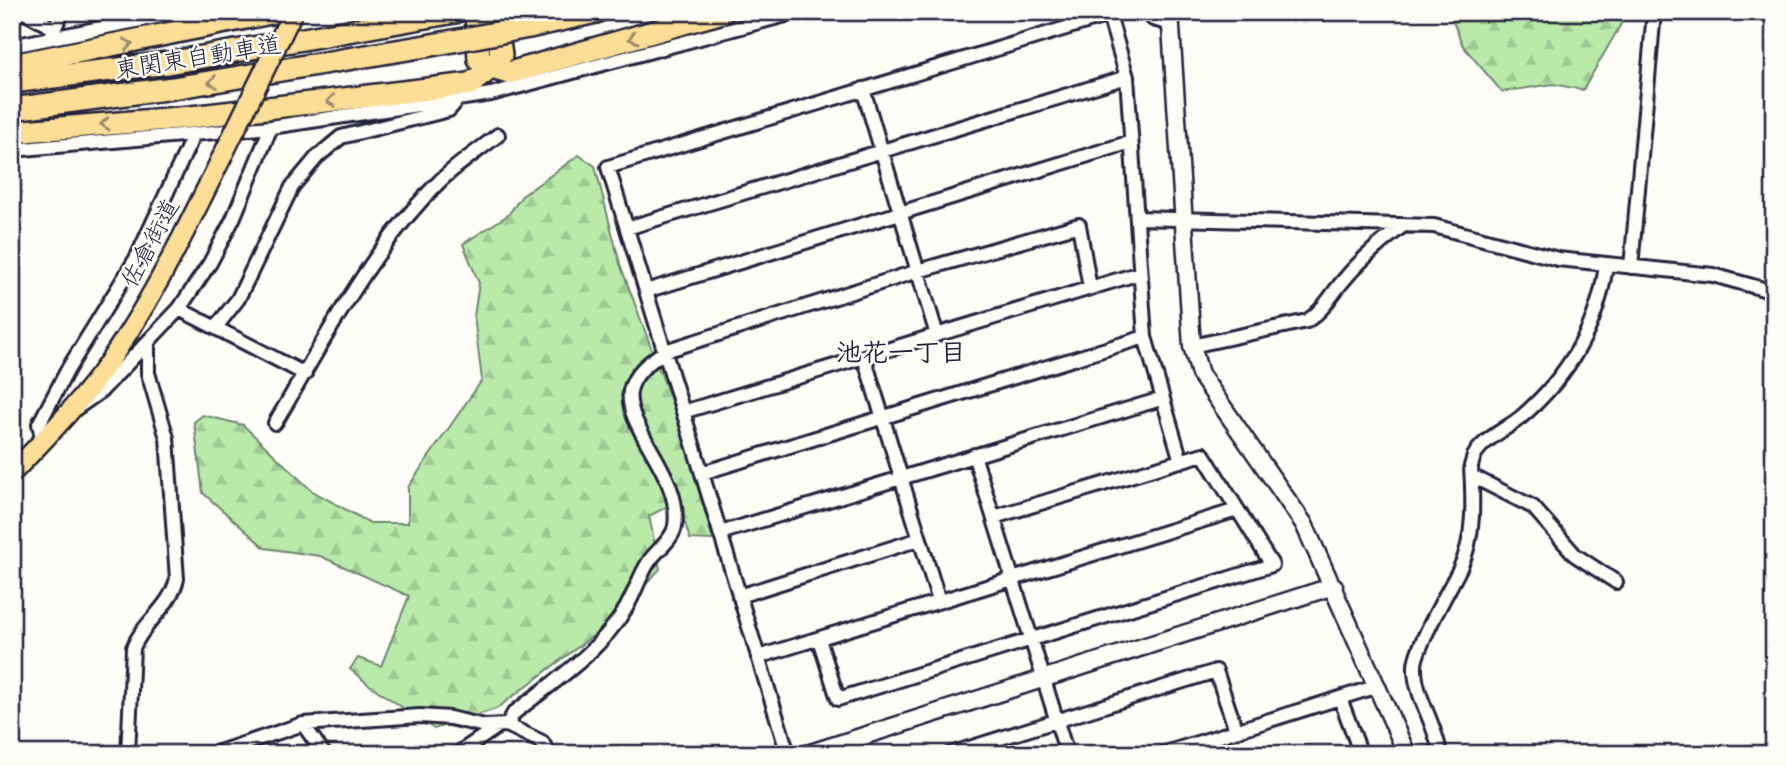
<svg xmlns="http://www.w3.org/2000/svg" width="1786" height="766" font-family="Pangolin,'Klee One',sans-serif">
	<defs>
		<pattern id="forest-firs" width="22" height="20" patternUnits="userSpaceOnUse" patternTransform="scale(1.75)"><rect width="22" height="20" fill="#b9eaaa"/><path d="M5 1l3.5 6h-7zM16 11l3.5 6h-7z" fill="#9fc893"/></pattern>
	</defs>
	<rect width="100%" height="100%" fill="#fdfcf7"/>
	<filter id="ink" filterUnits="userSpaceOnUse"><feTurbulence type="fractalNoise" baseFrequency=".0143" numOctaves="2"/><feDisplacementMap in="SourceGraphic" scale="14" xChannelSelector="R" yChannelSelector="G"/><feConvolveMatrix kernelMatrix="1 2 1 2 8 2 1 2 1" color-interpolation-filters="sRGB"/></filter>
	<g filter="url(#ink)">
		<path fill="url(#forest-firs)" stroke="#6e8672" stroke-width="2" d="M 1449,12 L 1628,12 L 1583,90 L 1553,84 L 1502,92 L 1463,46 Z
			M 579,155 L 595,166 L 620,264 L 680,425 L 713,540 L 690,539 L 678,501 L 649,516 L 660,569 L 611,622 L 496,709 L 434,729 L 368,684 L 350,669 L 358,658 L 381,666 L 409,596 L 320,556 L 265,548 L 203,493 L 194,422 L 203,415 L 243,425 L 312,491 L 370,523 L 408,523 L 408,487 L 482,380 L 474,316 L 479,283 L 463,244 L 508,215 L 522,196 Z"/>
		<g fill="none" stroke-linecap="round" stroke-linejoin="round">
			<g stroke="#22223b" stroke-width="18">
				<path id="street" d="M 24,12 L 55,29
					M 1148,12 L 1153,19 L 1171,24
					M 52,34 L 62,12
					M 12,46 L 180,12
					M 863,89 L 937,335
					M 12,150 L 271,127 L 491,94 L 797,12
					M 1137,218 L 1434,226 L 1558,259 L 1713,275 L 1774,292
					M 627,228 L 1127,77
					M 1631,267 L 1654,12
					M 646,291 L 1131,142
					M 179,309 L 305,374
					M 216,327 L 238,299 L 292,187 L 317,157 L 341,137 L 449,110 L 459,98
					M 1192,346 L 1307,321 C 1324,310 1330,296 1343,281 C 1361,259 1381,242 1404,225
					M 864,357 L 939,601
					M 78,407 L 101,391 L 179,309 L 210,263 L 233,219 L 271,127
					M 683,412 L 1140,273
					M 275,423 C 324,341 370,250 439,182 C 456,165 478,151 498,135
					M 43,442 L 39,424 L 68,369 L 137,257 L 193,136
					M 974,455 L 1067,754
					M 702,473 L 1145,337
					M 1472,476 L 1533,507 L 1575,555 L 1616,582
					M 720,533 L 1161,399
					M 739,596 L 920,539
					M 819,639 L 838,699 L 1272,565 L 1203,454 L 994,517
					M 758,657 L 1237,510
					M 1340,698 L 1361,754
					M 303,724 L 324,754
					M 507,725 L 514,713 C 553,682 600,652 626,608 C 635,593 640,574 650,560 C 658,549 673,539 675,526 C 683,476 624,428 630,391 C 634,372 651,361 665,351 L 918,271 L 1079,225 L 1090,288
					M 128,754 L 133,648 C 143,622 170,608 177,579 L 167,438 L 148,373 L 148,344
					M 213,754 L 303,724 L 420,716 L 450,718 L 485,726 L 507,725 L 542,742 L 549,754
					M 457,754 L 497,727
					M 788,754 L 608,167 L 1109,15 L 1127,77 L 1145,337 L 1181,461
					M 950,754 L 1216,671 L 1236,730
					M 1162,754 L 1378,686
					M 1440,754 C 1436,723 1414,696 1415,666 C 1415,647 1451,587 1460,568 C 1475,537 1473,500 1471,466 L 1474,456 C 1482,440 1506,429 1520,418 C 1567,378 1598,327 1606,265"/>
			</g>
			<g stroke="#22223b" stroke-width="21">
				<path id="secondary" d="M 1170,12 L 1192,346 L 1200,374 L 1304,524 L 1407,754
					M 807,754 L 1334,586"/>
			</g>
			<g stroke="#22223b" stroke-width="23">
				<path id="primary" d="M 12,473 C 43,441 74,409 101,373 C 149,307 185,232 221,159"/>
			</g>
			<g stroke="#22223b" stroke-width="26">
				<path id="highway" d="M 476,12 L 479,60 L 491,68 L 509,73 L 723,12
					M 529,27 L 596,12
					M 12,65 L 276,12
					M 12,82 L 168,63 L 455,12
					M 12,109 L 173,88 L 426,46
					M 12,132 L 191,117 L 470,84 L 491,68 L 501,55 L 495,12"/>
			</g>
			<use href="#street" stroke="#fdfcf7" stroke-width="12"/>
			<use href="#secondary" stroke="#fdfcf7" stroke-width="16"/>
			<use href="#primary" stroke="#fdde96" stroke-width="18"/>
			<use href="#highway" stroke="#fdde96" stroke-width="21"/>
			<g stroke="#22223b" stroke-width="23" stroke-linecap="butt">
				<path id="primary-bridge" d="M 221,159 L 293,12"/>
			</g>
			<g stroke="#22223b" stroke-width="26" stroke-linecap="butt">
				<path id="highway-bridge" d="M 426,46 L 529,27"/>
			</g>
			<use href="#primary-bridge" stroke="#fdde96" stroke-width="18"/>
			<use href="#highway-bridge" stroke="#fdde96" stroke-width="21"/>
		</g>
		<defs><path id="oneway-chevron" d="M-2-3.5L2.5 0L-2 3.5" fill="none" stroke-width="1.6" stroke-linecap="round" stroke-linejoin="round" transform="scale(1.75)"/></defs>
		<g stroke="#9a896d">
			<use href="#oneway-chevron" transform="translate(633 38) rotate(164)"/>
			<use href="#oneway-chevron" transform="translate(128 44) rotate(-11)"/>
			<use href="#oneway-chevron" transform="translate(213 82) rotate(171)"/>
			<use href="#oneway-chevron" transform="translate(331 101) rotate(173)"/>
			<use href="#oneway-chevron" transform="translate(105 124) rotate(175)"/>
		</g>
	</g>
	<g text-anchor="middle" stroke-width="5" stroke-linejoin="round" paint-order="stroke">
		<g font-size="24" fill="#22223b" stroke="#fdfcf7">
			<text transform="translate(198 57) rotate(-9)" y="8">東関東自動車道</text>
			<text transform="translate(150 243) rotate(-62)" y="8">佐倉街道</text>
		</g>
		<g font-size="26" font-weight="bold" fill="#22223b" stroke="#fdfcf7">
			<text x="901" y="361">池花一丁目</text>
		</g>
	</g>
	<rect width="1786" height="766" fill="none" stroke="#fdfcf7" stroke-width="42"/>
	<rect x="21" y="21" width="1744" height="724" fill="none" stroke="#22223b" stroke-width="2.5" filter="url(#ink)"/>
</svg>
